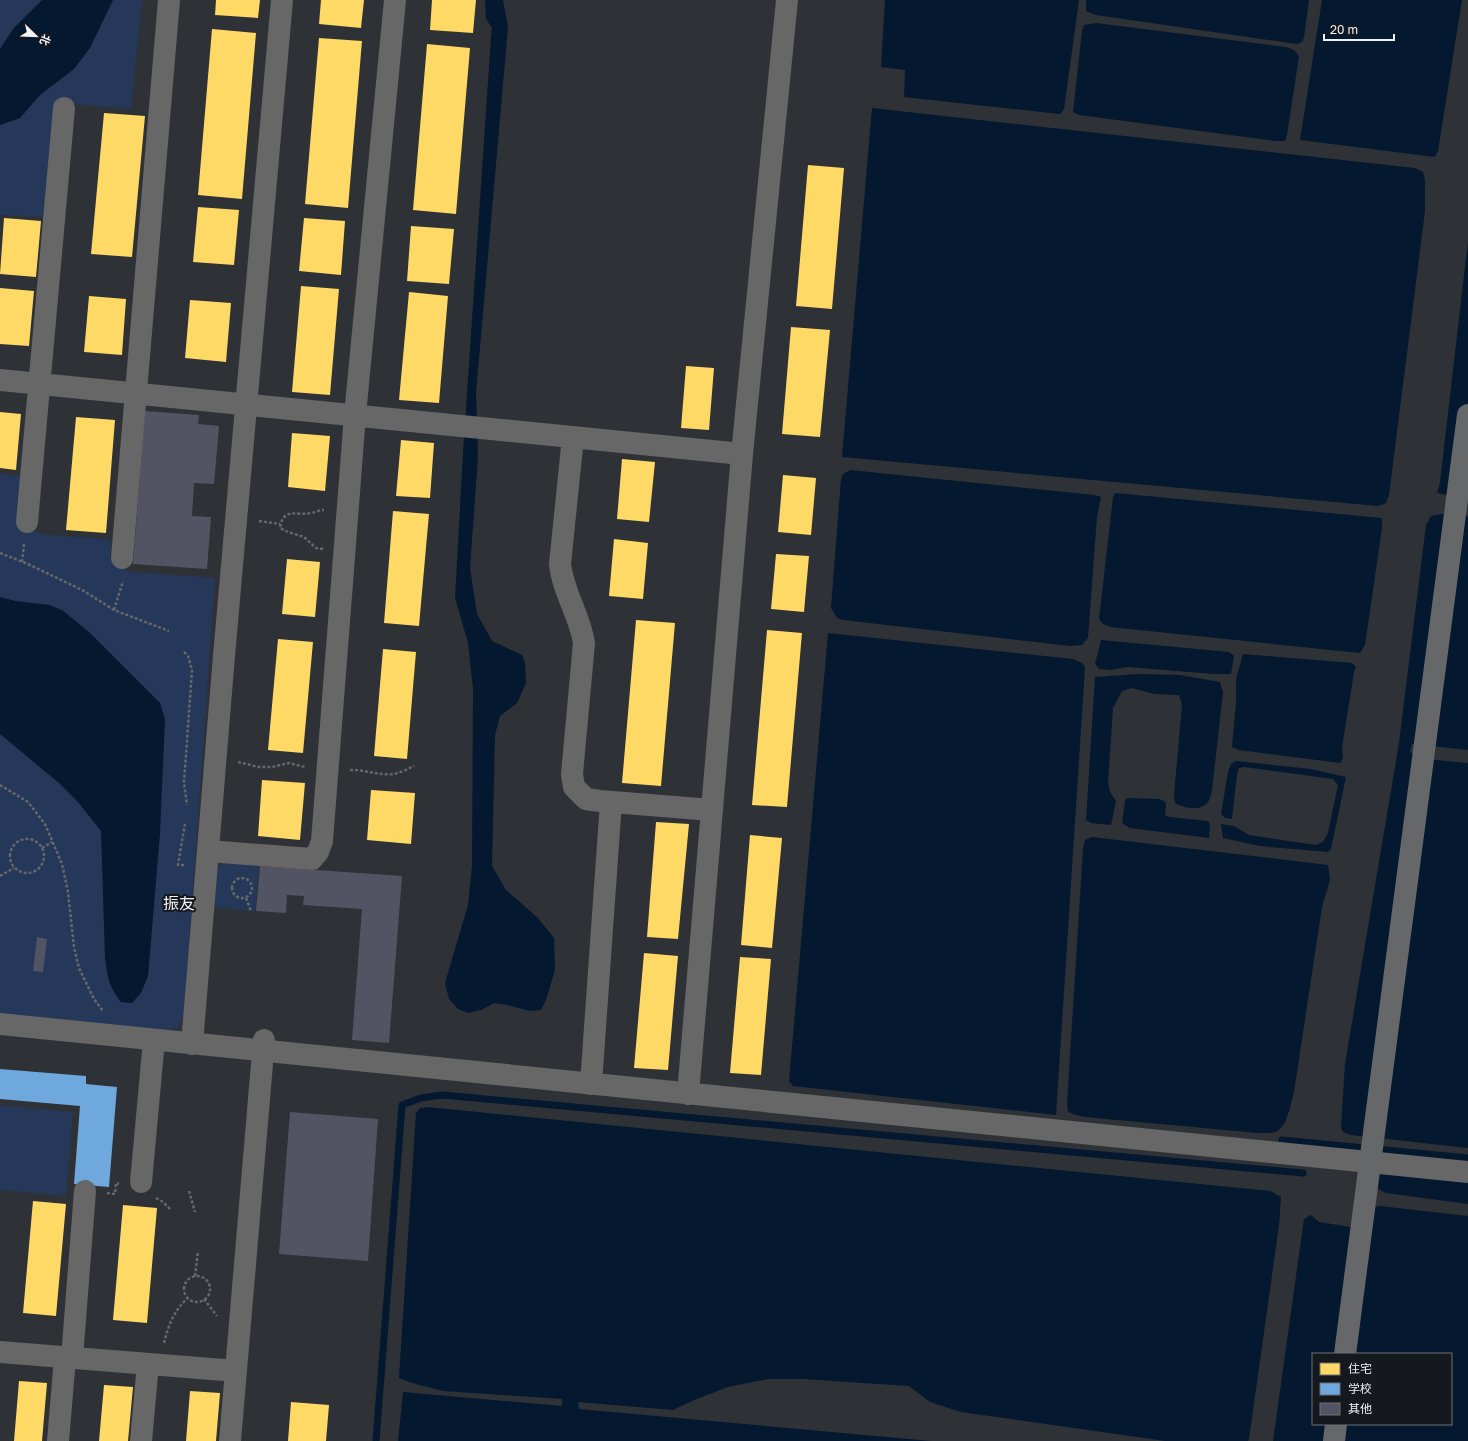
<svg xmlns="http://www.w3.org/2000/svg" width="1468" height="1441" font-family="'Golos Text','Noto Sans SC',sans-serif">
	<rect width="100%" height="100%" fill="#2e3136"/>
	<path fill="#25385a" d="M 0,0 L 142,0 L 131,109 L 59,103 L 48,217 L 0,215 Z
		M 0,474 L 21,476 L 17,522 L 39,534 L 111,540 L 110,559 L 131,572 L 215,578 L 184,1014 L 177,1028 L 166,1030 L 0,1013 Z
		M 224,862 L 259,865 L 255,911 L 211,907 L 216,869 Z
		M 0,1105 L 73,1112 L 66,1196 L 0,1190 Z"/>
	<path fill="#04182f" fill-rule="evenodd" d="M 42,0 L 113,0 L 90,48 L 74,69 L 40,95 L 20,118 L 0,125 L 0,49 L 13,29 Z
		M 485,0 L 503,0 L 508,27 L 476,393 L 478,457 L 470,568 L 477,614 L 492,641 L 522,655 L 525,662 L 526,683 L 517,703 L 500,716 L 495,735 L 492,866 L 506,890 L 538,918 L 554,938 L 555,970 L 546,1000 L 541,1010 L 530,1011 L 507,1005 L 494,1003 L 481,1010 L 468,1013 L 458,1009 L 449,999 L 445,983 L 468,905 L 472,866 L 473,689 L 468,643 L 455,598 L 463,453 L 491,37 L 492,28 L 486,19 Z
		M 885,0 L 1079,0 L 1064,109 L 1060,114 L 904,97 L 905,70 L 881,67 Z
		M 1086,0 L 1309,0 L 1304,37 L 1302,42 L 1297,44 L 1096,15 L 1086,11 Z
		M 1322,0 L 1462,0 L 1438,151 L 1435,157 L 1300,140 Z
		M 1096,23 L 1286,47 L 1294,50 L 1299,56 L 1287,135 L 1285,141 L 1276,141 L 1079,115 L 1073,112 L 1082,31 L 1084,25 Z
		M 872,108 L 1415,168 L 1423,172 L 1425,180 L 1425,211 L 1389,495 L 1386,503 L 1378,506 L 842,457 Z
		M 1468,241 L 1468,499 L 1437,493 L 1440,482 Z
		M 850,470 L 1095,495 L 1101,497 L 1097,516 L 1088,638 L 1082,645 L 1070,646 L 843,620 L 837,618 L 831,608 L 841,479 L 843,474 Z
		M 1115,493 L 1382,518 L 1382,528 L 1365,645 L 1360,653 L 1110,627 L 1103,624 L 1099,619 L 1113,497 Z
		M 1442,514 L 1468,516 L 1468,750 L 1412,744 L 1410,751 L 1415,758 L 1468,763 L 1468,1148 L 1351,1135 L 1343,1132 L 1341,1128 L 1345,1064 L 1399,743 L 1426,525 L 1431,516 Z
		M 0,597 L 15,601 L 49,605 L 62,610 L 89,632 L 160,703 L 165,719 L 160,834 L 148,976 L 141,993 L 132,1003 L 121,1002 C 109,987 107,976 105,957 L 101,831 L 78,802 L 59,783 L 0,734 Z
		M 828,633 L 1073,659 L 1082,663 L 1085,667 L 1056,1115 L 793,1086 L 789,1081 Z
		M 1101,640 L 1229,652 L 1234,656 L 1231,674 L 1214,674 L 1127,667 L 1111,670 L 1099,669 L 1095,664 Z
		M 1243,654 L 1352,663 L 1356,667 L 1354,672 L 1342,747 L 1343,758 L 1340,763 L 1239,750 L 1232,747 L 1236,702 L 1236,679 Z
		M 1139,674 L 1180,675 L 1220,682 L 1223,692 L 1212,790 C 1211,794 1210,799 1208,802 C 1200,812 1184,808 1175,803 L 1174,795 L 1182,705 L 1179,695 L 1154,694 L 1132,688 L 1122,691 L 1113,708 L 1108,782 L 1110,792 L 1116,801 L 1111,825 L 1091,823 L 1086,820 L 1095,677 Z
		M 1236,761 L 1311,769 L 1346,777 L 1331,849 L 1328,852 L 1260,846 L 1223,838 L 1221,824 L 1234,826 L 1249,835 L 1316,845 L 1323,842 L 1328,833 L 1338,785 L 1333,779 L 1244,767 L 1239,768 L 1237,774 L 1232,819 L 1225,818 L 1221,814 L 1228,772 L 1231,764 Z
		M 1127,798 L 1159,799 L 1164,801 L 1166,803 L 1165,815 L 1169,817 L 1208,821 L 1210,824 L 1209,838 L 1130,828 L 1122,823 L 1125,801 Z
		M 1092,837 L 1328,865 L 1330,880 L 1322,907 L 1294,1092 C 1291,1102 1288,1122 1280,1129 C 1275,1134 1265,1133 1258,1133 L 1085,1117 L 1076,1115 L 1068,1112 L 1067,1104 L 1083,849 L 1085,840 Z
		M 427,1107 L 1270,1191 L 1281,1197 L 1279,1225 L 1249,1439 L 1248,1441 L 1165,1441 L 961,1412 L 930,1402 L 909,1386 L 803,1379 L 768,1379 L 728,1387 L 694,1400 L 673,1410 L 578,1402 L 579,1409 L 931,1441 L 398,1441 L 403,1392 L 562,1406 L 562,1399 L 443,1391 L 412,1383 L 399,1378 L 416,1113 L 420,1108 Z
		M 1369,1170 L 1468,1180 L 1468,1204 L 1386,1193 L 1371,1185 Z
		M 1380,1206 L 1468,1216 L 1468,1441 L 1273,1441 L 1304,1219 L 1311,1215 L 1319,1222 L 1357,1228 L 1371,1208 ZM 1313,1354 L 1451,1354 L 1451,1424 L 1313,1424 Z"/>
	<path fill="#ffd966" d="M 216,0 L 260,0 L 258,18 L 215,15 Z
		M 321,0 L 364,0 L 361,28 L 319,24 Z
		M 432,0 L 476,0 L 473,33 L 430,30 Z
		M 212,29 L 256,33 L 242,199 L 198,195 Z
		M 319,38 L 362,41 L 348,208 L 305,204 Z
		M 427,44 L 470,48 L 456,214 L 413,210 Z
		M 104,113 L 145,116 L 132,257 L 91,254 Z
		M 808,165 L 844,168 L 832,309 L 796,306 Z
		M 198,207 L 239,210 L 234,265 L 193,262 Z
		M 4,218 L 41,221 L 36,277 L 0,274 Z
		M 304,218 L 345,221 L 341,275 L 299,271 Z
		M 411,226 L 454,229 L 449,284 L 407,281 Z
		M 301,286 L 339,289 L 330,395 L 292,392 Z
		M 0,288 L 34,291 L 29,346 L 0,344 Z
		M 409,292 L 448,296 L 439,403 L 399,400 Z
		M 89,296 L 126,299 L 122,355 L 84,352 Z
		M 190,300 L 231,303 L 226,362 L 185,358 Z
		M 791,327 L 830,330 L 820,437 L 782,434 Z
		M 686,366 L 714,368 L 709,430 L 681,428 Z
		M 0,412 L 21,414 L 16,470 L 0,468 Z
		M 76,417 L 115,420 L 106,533 L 66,530 Z
		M 292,433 L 330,436 L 325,491 L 288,487 Z
		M 401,440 L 434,443 L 430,498 L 396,496 Z
		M 622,459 L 655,462 L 649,522 L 617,519 Z
		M 783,475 L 816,478 L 811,535 L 778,532 Z
		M 393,511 L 429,514 L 419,626 L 384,623 Z
		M 614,539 L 648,543 L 643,599 L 609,596 Z
		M 776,554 L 809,556 L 804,612 L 771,609 Z
		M 287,559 L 320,562 L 315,617 L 282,614 Z
		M 636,620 L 675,623 L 661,786 L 622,783 Z
		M 767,630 L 802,633 L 787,807 L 752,805 Z
		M 278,639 L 313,642 L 303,753 L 268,750 Z
		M 383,649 L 416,652 L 407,759 L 374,756 Z
		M 262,780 L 305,783 L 300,840 L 258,836 Z
		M 371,790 L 415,793 L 411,844 L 367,840 Z
		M 656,822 L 689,824 L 678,939 L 647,937 Z
		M 750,835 L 782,838 L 772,948 L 741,945 Z
		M 644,953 L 678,956 L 668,1070 L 634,1068 Z
		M 740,957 L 771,959 L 761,1075 L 730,1073 Z
		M 33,1201 L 66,1204 L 56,1316 L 23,1313 Z
		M 123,1205 L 157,1208 L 147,1323 L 113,1320 Z
		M 19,1381 L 47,1383 L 42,1441 L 14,1441 Z
		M 104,1385 L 133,1387 L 128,1441 L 99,1441 Z
		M 190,1391 L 220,1393 L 216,1441 L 186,1441 Z
		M 291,1402 L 329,1405 L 326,1441 L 288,1441 Z"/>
	<path fill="#6fa8dc" d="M 0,1069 L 86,1076 L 86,1084 L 117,1087 L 109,1187 L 74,1184 L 80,1106 L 0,1099 Z"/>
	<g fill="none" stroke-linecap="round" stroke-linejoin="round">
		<path stroke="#04182f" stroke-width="7" d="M 1282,1140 L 1468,1158
			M 376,1441 L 402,1105 L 421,1098 L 442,1095 L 1303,1173"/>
	</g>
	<path fill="#535463" d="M 145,411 L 199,415 L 198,424 L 219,426 L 214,484 L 194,483 L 192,516 L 211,517 L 207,569 L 133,564 Z
		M 260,866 L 402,876 L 389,1043 L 352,1040 L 362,909 L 303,905 L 304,896 L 287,895 L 286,913 L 256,911 Z
		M 37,937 L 47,939 L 43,972 L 33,971 Z
		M 290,1112 L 378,1119 L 368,1261 L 279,1254 Z"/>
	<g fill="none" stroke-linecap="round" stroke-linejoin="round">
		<path stroke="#656768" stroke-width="2.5" stroke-dasharray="3 2" stroke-linecap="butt" d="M 259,521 L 280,524
			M 323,549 L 316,548 L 304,537 L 288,532 L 280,528 C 283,507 296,516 311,513 C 316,512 320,510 324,510
			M 0,553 L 28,564 L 84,591 L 114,610 L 169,631
			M 22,562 L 24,544
			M 114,610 L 123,581
			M 184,652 L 188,656 L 192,670 L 184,783 L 187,805
			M 238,762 L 259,767 L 272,767 L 289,763 L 305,767
			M 350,770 C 364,769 379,776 393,774 C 400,773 408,769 414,766
			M 0,785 L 28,802 L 45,824 L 62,864 L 68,892 L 74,947 L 79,968 L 94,999 L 103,1011
			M10 856a17 17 0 1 1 34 0a17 17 0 1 1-34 0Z
			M 42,848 L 52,842
			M 184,865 L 178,865 L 185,824
			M 0,876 L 14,868
			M232 888a10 10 0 1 1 20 0a10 10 0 1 1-20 0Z
			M 246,898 L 251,911
			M 189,1191 L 195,1212
			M 107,1193 L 115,1194 L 116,1183 L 119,1184
			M 156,1198 L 163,1202 L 171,1210
			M 195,1276 L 198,1251
			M184 1289a13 13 0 1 1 26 0a13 13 0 1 1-26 0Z
			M 204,1299 L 217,1316
			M 164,1343 C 168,1326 174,1310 188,1298"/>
		<path stroke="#666766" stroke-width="22" d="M 0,380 L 742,454
			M 573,437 L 560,564 C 563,592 580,616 584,643 L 572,774 L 574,787 L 586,799 L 600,801 L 712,810
			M 27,522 L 64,108
			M 122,558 L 169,0
			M 208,851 L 312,859 L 318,852 L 322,841 L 355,415 L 395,0
			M 0,1024 L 1468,1172
			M 192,1044 L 224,656 L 282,0
			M 591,1084 L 611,802
			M 688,1094 L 742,454 L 787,0
			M 141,1182 L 154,1040
			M 0,1352 L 236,1371
			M 72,1358 L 85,1191
			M 58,1441 L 65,1358
			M 141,1441 L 148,1364
			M 230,1441 L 264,1040"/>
		<path stroke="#666769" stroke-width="22" d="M 1345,1354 L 1468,415
			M 1334,1441 L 1336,1424"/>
	</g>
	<g text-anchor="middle" stroke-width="4" stroke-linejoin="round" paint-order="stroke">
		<g font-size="16" fill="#f0f3fa" stroke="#15181c">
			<text x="179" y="909">振友</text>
		</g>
	</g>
	<rect x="1312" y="1353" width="140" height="72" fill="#15181c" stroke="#6d7075"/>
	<rect x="1320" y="1363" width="20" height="12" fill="#ffd966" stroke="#6d7075"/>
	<text x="1348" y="1373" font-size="12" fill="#f0f3fa">住宅</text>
	<rect x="1320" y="1383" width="20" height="12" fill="#6fa8dc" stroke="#6d7075"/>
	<text x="1348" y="1393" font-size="12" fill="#f0f3fa">学校</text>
	<rect x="1320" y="1403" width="20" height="12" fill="#535463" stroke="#6d7075"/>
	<text x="1348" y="1413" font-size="12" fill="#f0f3fa">其他</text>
	<g transform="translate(36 36) rotate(113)" stroke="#15181c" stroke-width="3" paint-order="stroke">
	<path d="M0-3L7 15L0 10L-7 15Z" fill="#f0f3fa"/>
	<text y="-6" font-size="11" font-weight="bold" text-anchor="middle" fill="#f0f3fa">北</text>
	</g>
	<path d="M1324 34v6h70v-6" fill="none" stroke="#f0f3fa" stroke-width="2"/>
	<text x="1330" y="34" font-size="12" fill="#f0f3fa" stroke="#15181c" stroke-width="3" paint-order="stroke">20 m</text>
</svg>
